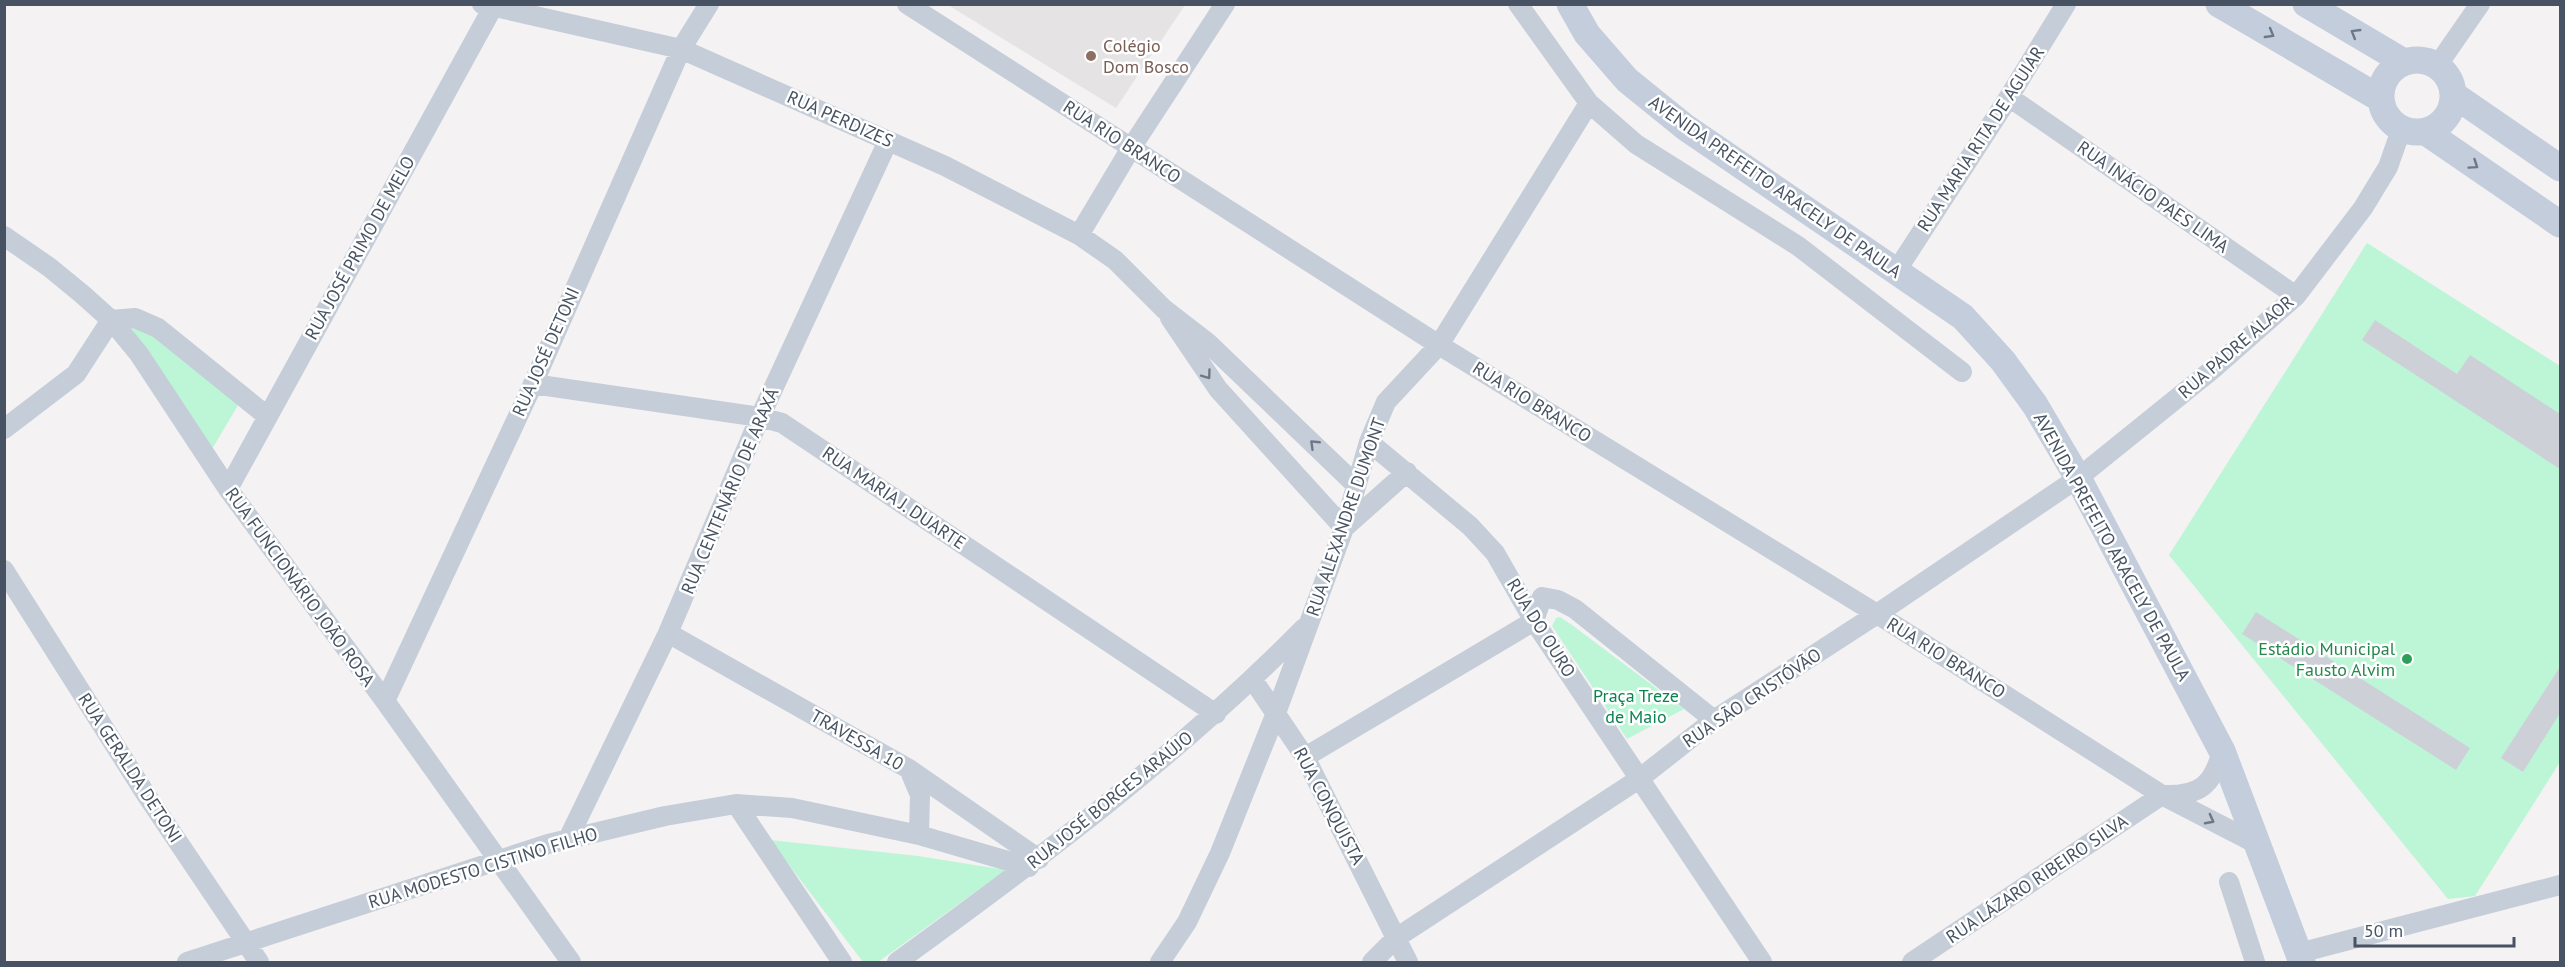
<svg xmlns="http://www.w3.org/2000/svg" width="2565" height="967" font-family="'PT Sans',sans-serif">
	<rect width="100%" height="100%" fill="#f4f2f2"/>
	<path fill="#e5e3e4" d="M 948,5 L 1185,5 L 1116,108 Z"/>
	<path fill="#bdf5d7" d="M 2367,243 L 2560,366 L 2560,762 L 2475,896 L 2448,899 L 2169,555 Z
		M 126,325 L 147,328 L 240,402 L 212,449 Z
		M 1560,617 L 1572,625 L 1684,709 L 1627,739 L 1552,626 L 1556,618 Z
		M 770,840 L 918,856 L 1006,870 L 878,962 L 863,962 Z"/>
	<path fill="#ced0d8" d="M 2375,320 L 2457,374 L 2470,355 L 2560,414 L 2560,469 L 2362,340 Z
		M 2256,612 L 2470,748 L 2456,770 L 2242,634 Z
		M 2560,667 L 2560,713 L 2523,772 L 2501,758 Z"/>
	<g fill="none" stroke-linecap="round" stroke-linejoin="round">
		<path stroke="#c5cdd8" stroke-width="20" d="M 482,4 L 681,49 L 945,166 L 1079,235 L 1115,260 L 1164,309 L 1208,343 L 1356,485
			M 907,4 L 1439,345 L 1877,614 L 2162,795 L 2259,845
			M 1518,4 L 1589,103 L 1636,144 L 1798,246 L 1962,372
			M 2437,66 L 2480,4
			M 2009,97 L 2296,296
			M 1079,235 L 1131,148 L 1225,4
			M 4,236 L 49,267 L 82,294 L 111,320 L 139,354 L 228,489 L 385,701 L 571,962
			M 1895,273 L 2009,97 L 2066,4
			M 1170,318 L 1218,389 L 1344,528 L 1407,472
			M 533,384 L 760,417 L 782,423 L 1216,714
			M 4,429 L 76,374 L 111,320 L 135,318 L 158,328 L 267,416
			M 1369,442 L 1470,526 L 1495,553 L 1534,621 L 1762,962
			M 228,489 L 493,7
			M 4,570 L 145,793 L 259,962
			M 668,633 L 909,769 L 1039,859
			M 1253,680 L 1305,757 L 1408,962
			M 385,701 L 533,384 L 681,49 L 709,4
			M 1305,757 L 1534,621 L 1542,597 L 1558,600 L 1575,609 L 1714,720
			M 909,769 L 920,795 L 919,835
			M 2164,795 C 2200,796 2213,785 2222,751
			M 736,804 L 842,962
			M 568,839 L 668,633 L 760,417 L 888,141
			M 2229,882 L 2255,962
			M 2299,953 L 2560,885
			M 187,962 L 548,844 L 665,816 L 736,804 L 792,808 L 919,835 L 1029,867
			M 897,962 C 1039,859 1180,754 1304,628
			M 1160,962 L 1187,922 L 1220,853 L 1276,713 L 1344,528 L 1369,442 L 1386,402 L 1439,345 L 1589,103
			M 1372,962 L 1396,938 L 1639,779 L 1714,720 L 1877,614 L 2078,478 L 2213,369 L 2296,296 L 2363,208 L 2388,167 L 2401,130
			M 1912,962 L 2162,795"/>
		<path stroke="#c3cddc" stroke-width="27" d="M 1570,4 L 1587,34 L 1627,80 L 1685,127 L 1963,317 L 2003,361 L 2035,405 L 2078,478 L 2222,751 L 2302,962
			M 2219,4 L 2381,99
			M 2306,4 L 2404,62
			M2381 96a36 36 0 1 1 72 0a36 36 0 1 1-72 0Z
			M 2454,95 L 2560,168
			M 2426,132 L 2560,224"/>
	</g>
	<defs><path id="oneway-chevron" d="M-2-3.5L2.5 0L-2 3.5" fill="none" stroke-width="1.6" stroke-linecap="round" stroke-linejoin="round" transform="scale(1.5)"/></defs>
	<g stroke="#6c7887">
		<use href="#oneway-chevron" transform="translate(2355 33) rotate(-149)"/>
		<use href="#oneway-chevron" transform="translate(2270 34) rotate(30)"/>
		<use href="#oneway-chevron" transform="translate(2474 165) rotate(34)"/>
	</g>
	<g stroke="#6d7885">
		<use href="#oneway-chevron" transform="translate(1207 375) rotate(54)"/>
		<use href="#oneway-chevron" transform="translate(1314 444) rotate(-136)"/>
		<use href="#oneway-chevron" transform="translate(2210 820) rotate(28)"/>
	</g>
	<circle fill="#8d6e63" stroke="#fff" stroke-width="2" cx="1091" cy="56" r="6"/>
	<circle fill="#2e9e5b" stroke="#fff" stroke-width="2" cx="2407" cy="659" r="6"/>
	<g text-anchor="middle" stroke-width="5" stroke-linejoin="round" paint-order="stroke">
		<g font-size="18" fill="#785e54" stroke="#fff" text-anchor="start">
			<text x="1103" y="52">Colégio<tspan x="1103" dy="21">Dom Bosco</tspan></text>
		</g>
		<g font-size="18" fill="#475362" stroke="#fff">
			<text transform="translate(840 119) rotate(24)" y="6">RUA PERDIZES</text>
			<text transform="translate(1981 139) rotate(-57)" y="6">RUA MARIA RITA DE AGUIAR</text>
			<text transform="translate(1122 142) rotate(33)" y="6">RUA RIO BRANCO</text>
			<text transform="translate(1775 187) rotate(35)" y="6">AVENIDA PREFEITO ARACELY DE PAULA</text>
			<text transform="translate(2153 197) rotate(35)" y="6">RUA INÁCIO PAES LIMA</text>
			<text transform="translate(360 248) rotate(-61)" y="6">RUA JOSÉ PRIMO DE MELO</text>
			<text transform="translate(2236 347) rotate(-41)" y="6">RUA PADRE ALAOR</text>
			<text transform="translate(546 352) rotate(-66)" y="6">RUA JOSÉ DETONI</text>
			<text transform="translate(1532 402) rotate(32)" y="6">RUA RIO BRANCO</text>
			<text transform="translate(730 491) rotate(-67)" y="6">RUA CENTENÁRIO DE ARAXÁ</text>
			<text transform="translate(894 498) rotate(34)" y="6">RUA MARIA J. DUARTE</text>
			<text transform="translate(1346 517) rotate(-71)" y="6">RUA ALEXANDRE DUMONT</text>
			<text transform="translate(2112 547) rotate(61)" y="6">AVENIDA PREFEITO ARACELY DE PAULA</text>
			<text transform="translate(300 587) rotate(54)" y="6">RUA FUNCIONÁRIO JOÃO ROSA</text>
			<text transform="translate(1541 628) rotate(58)" y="6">RUA DO OURO</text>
			<text transform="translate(1946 658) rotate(32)" y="6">RUA RIO BRANCO</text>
			<text transform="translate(1752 698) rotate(-34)" y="6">RUA SÃO CRISTÓVÃO</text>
			<text transform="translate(857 740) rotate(30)" y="6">TRAVESSA 10</text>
			<text transform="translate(130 768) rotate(57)" y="6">RUA GERALDA DETONI</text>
			<text transform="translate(1110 800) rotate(-39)" y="6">RUA JOSÉ BORGES ARAÚJO</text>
			<text transform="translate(1329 806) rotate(62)" y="6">RUA CONQUISTA</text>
			<text transform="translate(483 868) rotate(-17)" y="6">RUA MODESTO CISTINO FILHO</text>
			<text transform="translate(2037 879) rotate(-34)" y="6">RUA LÁZARO RIBEIRO SILVA</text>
		</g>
		<g font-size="18" fill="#27864d" stroke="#fff" text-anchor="end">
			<text x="2395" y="655">Estádio Municipal<tspan x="2395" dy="21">Fausto Alvim</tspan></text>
		</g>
		<g font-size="18" fill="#0d8251" stroke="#fff">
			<text x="1636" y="702">Praça Treze<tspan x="1636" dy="21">de Maio</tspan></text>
		</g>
	</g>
	<rect width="2565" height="967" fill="none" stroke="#475362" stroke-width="12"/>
	<path d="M2355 937v9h159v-9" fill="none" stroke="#475362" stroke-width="3"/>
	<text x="2364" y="937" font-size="18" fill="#475362" stroke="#ffffff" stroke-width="4.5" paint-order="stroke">50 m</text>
</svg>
